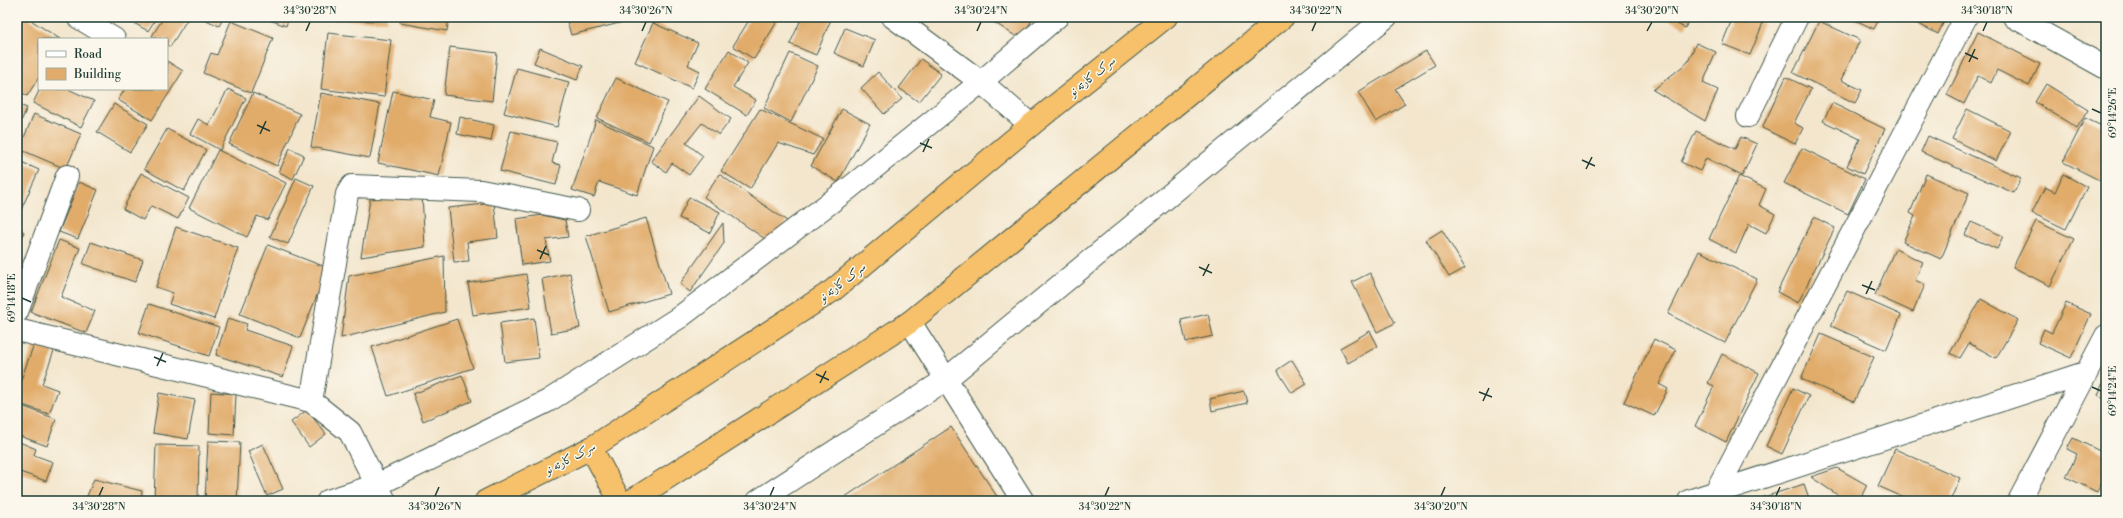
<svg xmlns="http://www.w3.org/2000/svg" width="2123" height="518" font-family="'Libre Bodoni',Amiri,serif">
	<rect width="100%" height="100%" fill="#fbf7ec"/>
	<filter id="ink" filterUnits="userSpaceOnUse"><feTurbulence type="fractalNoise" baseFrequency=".025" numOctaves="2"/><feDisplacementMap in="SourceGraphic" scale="8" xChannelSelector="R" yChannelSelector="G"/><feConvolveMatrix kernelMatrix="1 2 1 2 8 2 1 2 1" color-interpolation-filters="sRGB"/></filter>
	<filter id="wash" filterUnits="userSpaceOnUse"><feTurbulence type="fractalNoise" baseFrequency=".012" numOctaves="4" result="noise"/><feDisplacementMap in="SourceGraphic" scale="16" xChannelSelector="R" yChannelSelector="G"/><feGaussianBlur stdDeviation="0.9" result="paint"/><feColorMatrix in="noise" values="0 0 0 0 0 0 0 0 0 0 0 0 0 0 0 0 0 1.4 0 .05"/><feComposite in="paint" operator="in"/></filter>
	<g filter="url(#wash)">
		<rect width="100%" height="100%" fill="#f3e6cd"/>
		<g id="blocks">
			<path fill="#e1ac6b" d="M 17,17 L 26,17 L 60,39 L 39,39 L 39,77 L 27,96 L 17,89 Z
				M 123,17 L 157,17 L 148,31 Z
				M 164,17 L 188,18 L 170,47 L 167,45 L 167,39 L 157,39 L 152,36 Z
				M 205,17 L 224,17 L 219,26 L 204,19 Z
				M 262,17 L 289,17 L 286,26 Z
				M 328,17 L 387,17 L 387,21 L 328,20 Z
				M 401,17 L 449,17 L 447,31 L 400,23 Z
				M 566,17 L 635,17 L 636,19 L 571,35 Z
				M 681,17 L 700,17 L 700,18 L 681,21 Z
				M 751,17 L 780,17 L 754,59 L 733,46 Z
				M 802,17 L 832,17 L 816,55 L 790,44 Z
				M 986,17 L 1034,17 L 1020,39 Z
				M 1663,17 L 1691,17 L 1685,28 Z
				M 1733,17 L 1749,17 L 1763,23 L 1750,55 L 1722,44 Z
				M 1849,17 L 1880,17 L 1874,29 Z
				M 1905,17 L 1946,17 L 1938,34 Z
				M 231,21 L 273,38 L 251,93 L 203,73 L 211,53 L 217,55 Z
				M 1819,21 L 1860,40 L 1841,80 L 1862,90 L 1855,103 L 1793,73 Z
				M 653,23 L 698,43 L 688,65 L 700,71 L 692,88 L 635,62 Z
				M 845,28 L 875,40 L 864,66 L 834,53 Z
				M 1978,32 L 2040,64 L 2029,86 L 1997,70 L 1991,83 L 1978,76 L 1964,104 L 1947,95 Z
				M 328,33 L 391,40 L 384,97 L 321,89 Z
				M 1696,43 L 1716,52 L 1703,83 L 1718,90 L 1705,121 L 1653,90 L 1688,62 Z
				M 450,47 L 497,53 L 492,101 L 444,95 Z
				M 540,48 L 583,66 L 577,80 L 534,63 Z
				M 729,50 L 748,63 L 733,87 L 756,100 L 747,115 L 705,89 Z
				M 1426,51 L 1435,65 L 1395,89 L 1405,104 L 1376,122 L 1358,92 Z
				M 790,53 L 818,66 L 791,122 L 764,108 Z
				M 921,59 L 941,74 L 919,102 L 899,88 Z
				M 167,61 L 183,71 L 152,120 L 118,100 L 125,89 L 167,89 Z
				M 517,68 L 569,82 L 557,127 L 504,113 Z
				M 878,72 L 902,99 L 884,114 L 861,88 Z
				M 1786,77 L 1811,89 L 1794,123 L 1803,128 L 1795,144 L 1762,128 Z
				M 616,78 L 668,102 L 649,142 L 597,118 Z
				M 2046,84 L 2088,110 L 2077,128 L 2035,102 Z
				M 40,89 L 68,89 L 94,101 L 81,127 L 33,103 Z
				M 228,89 L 246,98 L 220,150 L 190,134 L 198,119 L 209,125 Z
				M 393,91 L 434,100 L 430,117 L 451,122 L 439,176 L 378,163 Z
				M 253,93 L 300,114 L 277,166 L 229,144 Z
				M 321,93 L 380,104 L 370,158 L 311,147 Z
				M 699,96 L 731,119 L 719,135 L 702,123 L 686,143 L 703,156 L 689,175 L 672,163 L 666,172 L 651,161 Z
				M 1832,103 L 1885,129 L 1863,174 L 1847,166 L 1860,139 L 1823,121 Z
				M 17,104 L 27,108 L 17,130 Z
				M 114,104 L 148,124 L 130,152 L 97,132 Z
				M 760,109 L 823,139 L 813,155 L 778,143 L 750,189 L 721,171 Z
				M 842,109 L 870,124 L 838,182 L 811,166 Z
				M 1967,109 L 2011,131 L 1996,161 L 1952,139 Z
				M 34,114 L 81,134 L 66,169 L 19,149 Z
				M 460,117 L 494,125 L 491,141 L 457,134 Z
				M 2085,118 L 2106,128 L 2106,175 L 2103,182 L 2063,162 Z
				M 596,120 L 653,146 L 637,195 L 599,182 L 594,197 L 572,190 Z
				M 167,129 L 206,150 L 184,191 L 144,169 Z
				M 511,131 L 557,142 L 552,163 L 561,165 L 556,185 L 500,171 Z
				M 1696,131 L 1735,149 L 1741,137 L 1757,144 L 1742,176 L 1706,158 L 1700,171 L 1681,162 Z
				M 1928,136 L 2021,178 L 2014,193 L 1921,152 Z
				M 290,148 L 304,155 L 293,179 L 279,172 Z
				M 1802,148 L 1865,179 L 1848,214 L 1784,183 Z
				M 218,150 L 286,183 L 268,220 L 257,216 L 247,237 L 189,208 Z
				M 17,160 L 39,170 L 20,212 L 17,211 Z
				M 141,173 L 189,198 L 178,219 L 151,206 L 143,220 L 123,209 Z
				M 719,174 L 787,221 L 771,243 L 704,197 Z
				M 1926,174 L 1969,193 L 1941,259 L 1903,242 L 1915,216 L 1910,213 Z
				M 2063,174 L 2087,187 L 2066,229 L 2032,213 L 2045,187 L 2055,192 Z
				M 1739,176 L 1766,189 L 1759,205 L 1775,214 L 1766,233 L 1749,224 L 1736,253 L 1709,239 Z
				M 296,178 L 314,186 L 288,244 L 270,237 Z
				M 79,182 L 98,190 L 78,239 L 59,232 Z
				M 422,195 L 425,247 L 361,257 L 370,199 Z
				M 689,197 L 720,212 L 710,233 L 679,218 Z
				M 494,203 L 498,238 L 467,242 L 469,261 L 454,262 L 448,208 Z
				M 542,215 L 565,220 L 568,237 L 546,240 L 550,261 L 522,265 L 516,219 Z
				M 1814,217 L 1835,228 L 1798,303 L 1777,292 Z
				M 646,218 L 669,294 L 609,312 L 586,236 Z
				M 2036,221 L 2074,239 L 2050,286 L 2013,267 Z
				M 1971,222 L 2003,236 L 1997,249 L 1965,235 Z
				M 723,223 L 724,243 L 690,292 L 680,284 Z
				M 176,227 L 238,248 L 214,319 L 169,304 L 173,293 L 156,287 Z
				M 17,229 L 24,232 L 17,249 Z
				M 1442,230 L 1465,268 L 1449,277 L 1426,240 Z
				M 59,240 L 80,248 L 61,297 L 95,311 L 86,333 L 31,312 Z
				M 91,242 L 143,260 L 135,282 L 83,264 Z
				M 268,245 L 328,268 L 300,338 L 240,314 Z
				M 1895,249 L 1923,262 L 1915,280 L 1925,285 L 1913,312 L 1875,295 Z
				M 1699,251 L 1757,279 L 1725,343 L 1668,314 Z
				M 444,256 L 445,312 L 341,338 L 349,276 Z
				M 570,273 L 580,328 L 551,333 L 542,279 Z
				M 1370,273 L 1395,323 L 1377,332 L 1352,282 Z
				M 526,274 L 531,307 L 473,315 L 468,283 Z
				M 1847,291 L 1901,315 L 1886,350 L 1831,326 Z
				M 1981,299 L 2018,320 L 1996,358 L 1969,343 L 1960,358 L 1950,353 Z
				M 2066,303 L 2091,314 L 2071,358 L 2038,343 L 2044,329 L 2052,333 Z
				M 149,304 L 219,327 L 209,356 L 139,333 Z
				M 1208,314 L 1213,336 L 1186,342 L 1181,320 Z
				M 228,318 L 247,324 L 245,330 L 293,346 L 283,377 L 216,355 Z
				M 534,318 L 539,358 L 505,362 L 500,323 Z
				M 457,319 L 473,368 L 388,396 L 372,347 Z
				M 1370,331 L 1378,346 L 1348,363 L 1340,348 Z
				M 1821,334 L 1874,357 L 1854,402 L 1801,379 Z
				M 1654,339 L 1676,350 L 1659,384 L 1668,389 L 1654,416 L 1624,402 Z
				M 35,341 L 55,348 L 42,384 L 58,390 L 49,414 L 17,403 L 17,391 Z
				M 1722,354 L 1759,373 L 1726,442 L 1695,426 L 1714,386 L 1708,383 Z
				M 1292,360 L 1307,384 L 1292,393 L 1277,370 Z
				M 462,375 L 472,401 L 423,421 L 413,394 Z
				M 2104,380 L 2106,381 L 2106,400 L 2098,395 Z
				M 1793,388 L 1809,396 L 1782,454 L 1766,446 Z
				M 1244,391 L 1247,403 L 1212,411 L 1210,399 Z
				M 211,392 L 236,394 L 234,435 L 209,433 Z
				M 159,393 L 195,400 L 188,439 L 153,433 Z
				M 17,404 L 56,419 L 47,446 L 17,435 Z
				M 307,410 L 326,434 L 309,447 L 291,422 Z
				M 951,427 L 1000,501 L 848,501 L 845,497 Z
				M 2073,438 L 2106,454 L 2106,473 L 2097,492 L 2066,477 L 2077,454 L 2067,449 Z
				M 17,441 L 36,449 L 34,455 L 53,462 L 46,481 L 17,471 Z
				M 208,441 L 240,442 L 237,501 L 205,501 Z
				M 263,444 L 283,489 L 267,496 L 248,451 Z
				M 156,445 L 199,446 L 198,501 L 154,501 Z
				M 1895,449 L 1960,478 L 1950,501 L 1912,501 L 1878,486 Z
				M 1837,468 L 1867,485 L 1859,501 L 1837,501 L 1839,496 L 1811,477 Z
				M 94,479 L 142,491 L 141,501 L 85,501 Z
				M 1804,484 L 1810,501 L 1752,501 Z"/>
		</g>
	</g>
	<g filter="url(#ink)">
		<use href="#blocks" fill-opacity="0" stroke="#3f564b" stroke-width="1"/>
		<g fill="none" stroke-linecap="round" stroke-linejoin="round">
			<g stroke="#3f564b" stroke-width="24">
				<path id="minor" d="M 78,17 L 114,39
					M 893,17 L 981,82 L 1031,125
					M 1748,116 L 1797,17
					M 17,312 L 67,176
					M 910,322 L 1023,501
					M 17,330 L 311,401 L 350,432 L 385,501
					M 311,401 L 347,194 L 352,186 L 481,191 L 578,210
					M 328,501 L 377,485 L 548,401 L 680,317 L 848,189 L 981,82 L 1057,17
					M 758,501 L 945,380 L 1386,17
					M 1689,501 L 2085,373
					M 1711,501 L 1966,17
					M 2019,501 L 2106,336"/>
			</g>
			<g stroke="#3f564b" stroke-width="24">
				<path id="tertiary" d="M 2014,17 L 2106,68"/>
			</g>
			<g stroke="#3f564b" stroke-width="24">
				<path id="trunk" d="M 591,448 L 620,501
					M 486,501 L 591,448 L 832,291 L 1031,125 L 1166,17
					M 631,501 L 910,322 L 1283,17"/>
			</g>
			<use href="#minor" stroke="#fff" stroke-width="22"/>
			<use href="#tertiary" stroke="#fff" stroke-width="22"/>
			<use href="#trunk" stroke="#f7c06b" stroke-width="22"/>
		</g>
	</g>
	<path fill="none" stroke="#1f3d34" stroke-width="1.5" d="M 306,31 L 310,22M 642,31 L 646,22M 977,31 L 981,22M 1312,31 L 1316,22M 1647,31 L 1652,22M 1983,31 L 1987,22M 1965,53 L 1978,59M 1969,62 L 1975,49M 2092,109 L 2101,113M 257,125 L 270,131M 260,134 L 266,121M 920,143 L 932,148M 923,152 L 929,139M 1582,160 L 1595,166M 1586,169 L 1592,157M 537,250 L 549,255M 540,259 L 546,246M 1199,267 L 1212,273M 1203,276 L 1209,264M 1862,285 L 1875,290M 1866,294 L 1872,281M 22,298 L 31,302M 154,357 L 166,362M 157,366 L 163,353M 816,374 L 829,380M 820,383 L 826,371M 2092,387 L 2101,391M 1479,392 L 1492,397M 1483,401 L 1489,388M 99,496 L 103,487M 435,496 L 439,487M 770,496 L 774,487M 1105,496 L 1109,487M 1441,496 L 1445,487M 1776,496 L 1780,487"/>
	<g text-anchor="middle" stroke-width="3" stroke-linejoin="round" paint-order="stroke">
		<g font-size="12" fill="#1f3d34" stroke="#fbf7ec">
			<text transform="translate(1092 76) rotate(-39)" y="4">سرک کارته نو</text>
			<text transform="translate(842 282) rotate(-38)" y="4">سرک کارته نو</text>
			<text transform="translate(570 458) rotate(-28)" y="4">سرک کارته نو</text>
		</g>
	</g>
	<rect width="2123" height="518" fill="none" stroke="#fbf7ec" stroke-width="44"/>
	<rect x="38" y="38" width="130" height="52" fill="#fbf7ec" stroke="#a3ada2"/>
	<rect x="46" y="51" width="20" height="6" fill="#ffffff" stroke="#a3ada2"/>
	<text x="74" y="58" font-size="12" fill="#1f3d34">Road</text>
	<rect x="46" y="68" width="20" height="12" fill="#e1ac6b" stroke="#a3ada2"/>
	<text x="74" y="78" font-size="12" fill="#1f3d34">Building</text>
	<rect x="22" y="22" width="2079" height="474" fill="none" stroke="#1f3d34" stroke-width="1.5"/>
	<g font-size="10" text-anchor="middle" fill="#1f3d34">
		<text x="310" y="14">34°30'28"N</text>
		<text x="646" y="14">34°30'26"N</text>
		<text x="981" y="14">34°30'24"N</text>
		<text x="1316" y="14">34°30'22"N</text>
		<text x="1652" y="14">34°30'20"N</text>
		<text x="1987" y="14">34°30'18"N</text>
		<text transform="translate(2112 113) rotate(-90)" y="4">69°14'26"E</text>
		<text transform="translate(11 298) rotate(-90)" y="4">69°14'18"E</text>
		<text transform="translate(2112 391) rotate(-90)" y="4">69°14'24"E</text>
		<text x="99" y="510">34°30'28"N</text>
		<text x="435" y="510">34°30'26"N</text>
		<text x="770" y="510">34°30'24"N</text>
		<text x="1105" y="510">34°30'22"N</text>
		<text x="1441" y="510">34°30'20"N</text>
		<text x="1776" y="510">34°30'18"N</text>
	</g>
</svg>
